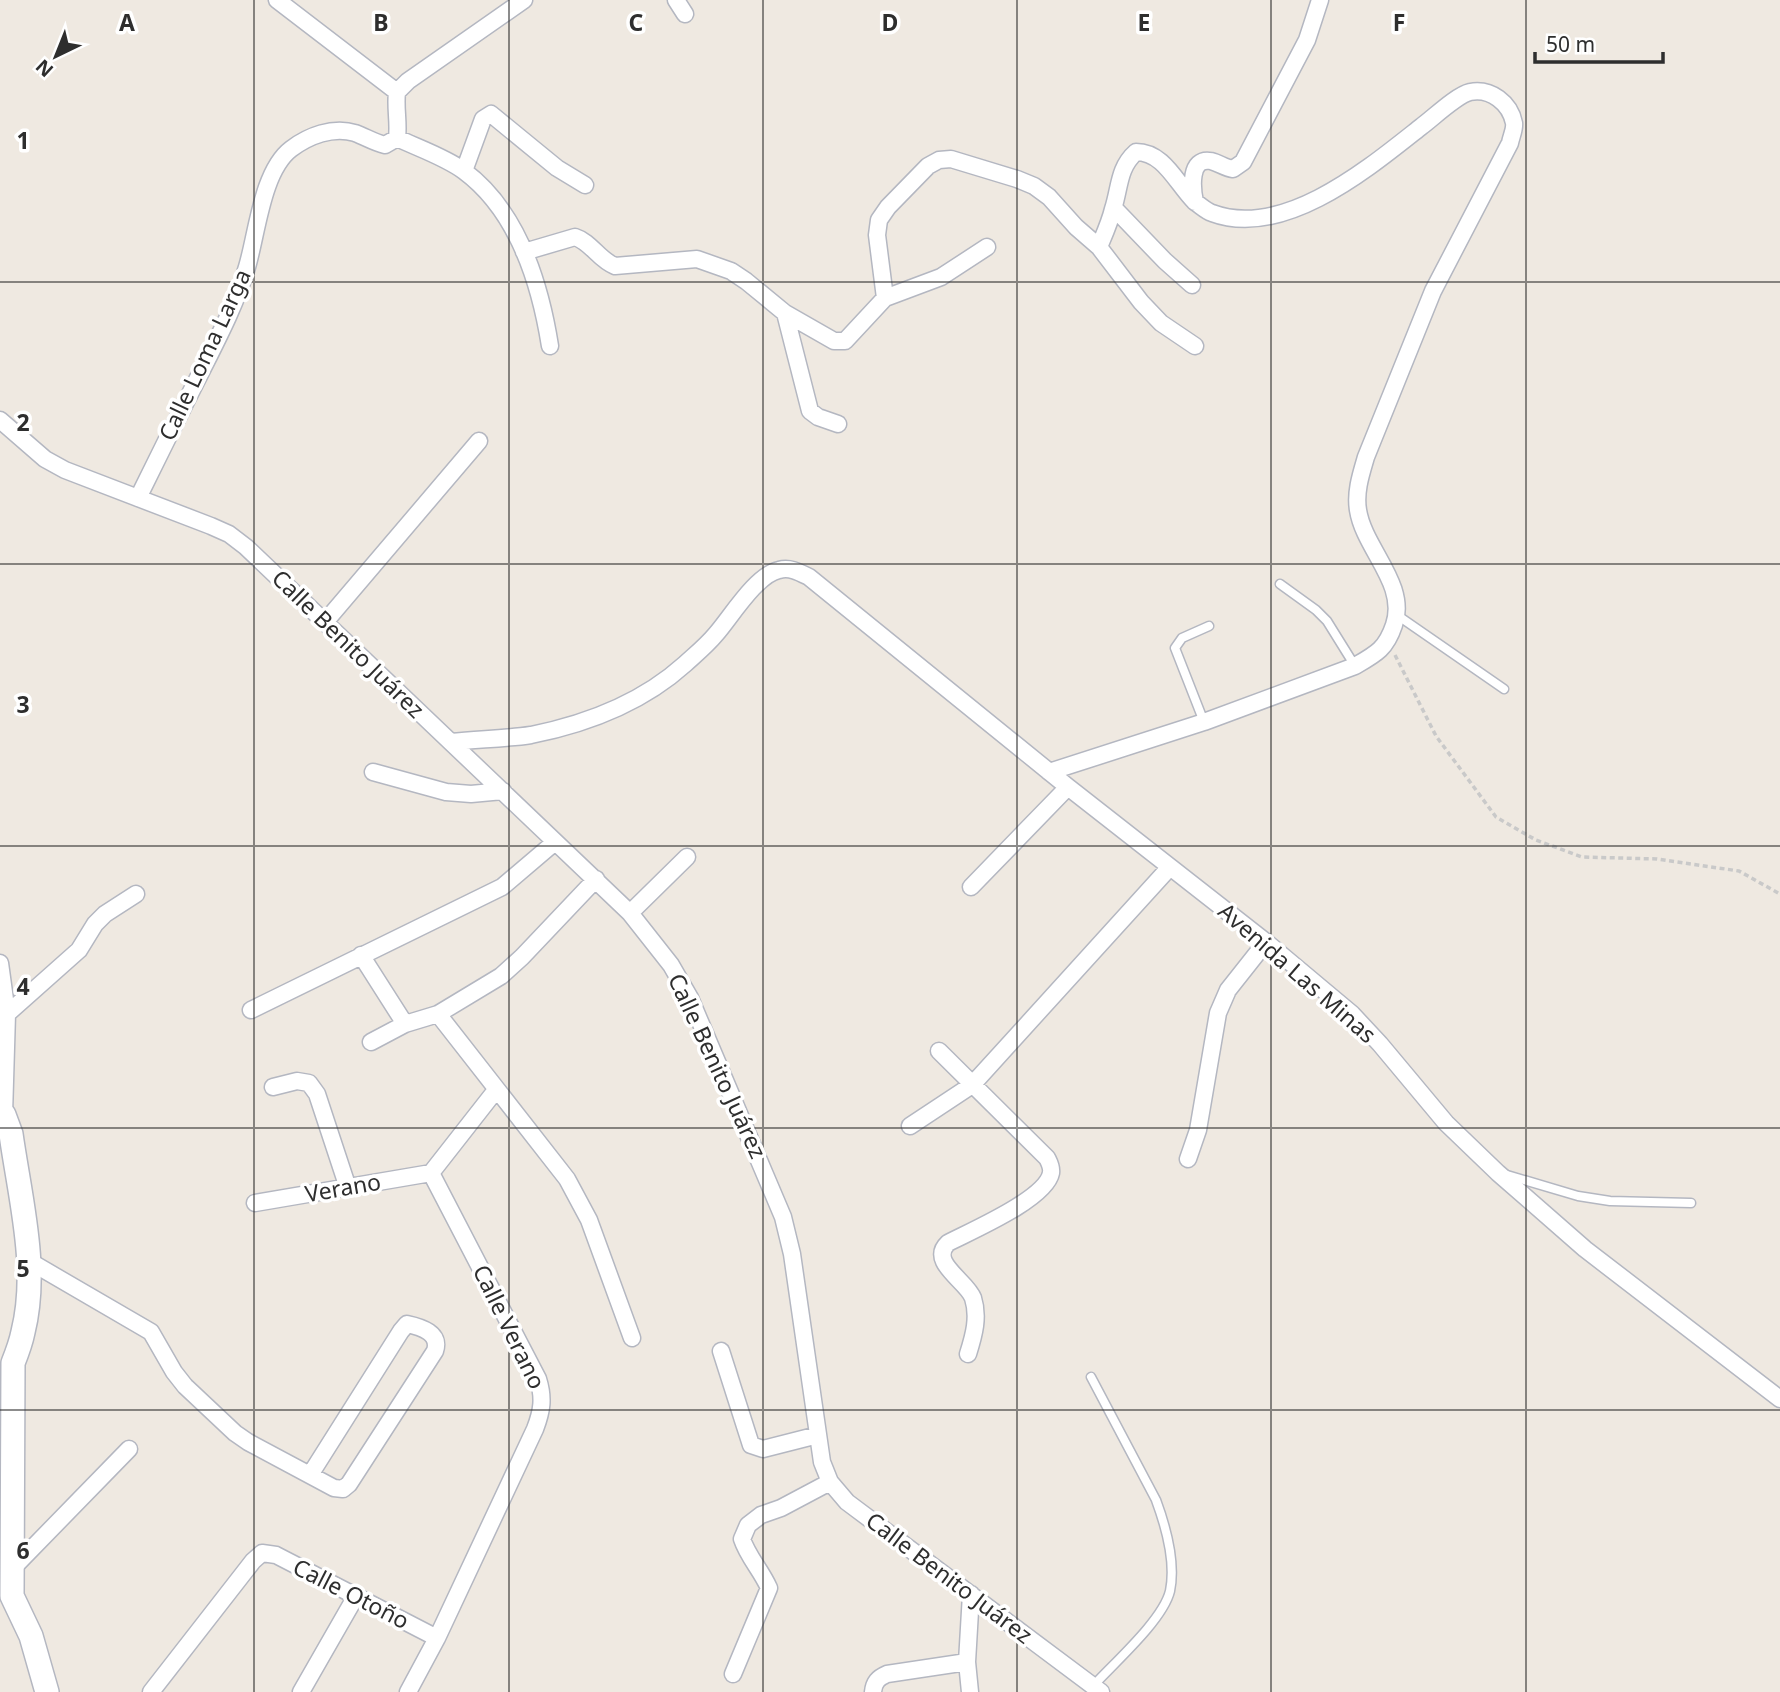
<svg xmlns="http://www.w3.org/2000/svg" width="1780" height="1692" font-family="'Noto Sans',sans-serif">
	<rect width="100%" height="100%" fill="#efe9e1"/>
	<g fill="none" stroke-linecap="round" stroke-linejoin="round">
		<g stroke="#b4b7c1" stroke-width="11">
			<path id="lane" d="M 1280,584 L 1316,610 L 1327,621 L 1355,666
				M 1397,615 L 1504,689
				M 1204,722 L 1175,648 L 1182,638 L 1209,626
				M 1507,1175 L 1578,1196 L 1610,1201 L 1691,1203
				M 1091,1377 L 1156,1500 C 1166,1527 1176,1562 1170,1591 C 1163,1620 1114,1663 1094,1685"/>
		</g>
		<g stroke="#b4b7c1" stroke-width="19">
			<path id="street" d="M 277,0 L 397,92 C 395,108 399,122 397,138
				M 676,0 L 685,14
				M 397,92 L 408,81 L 524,0
				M 464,171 L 483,119 L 491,114 L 557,168 L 585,185
				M 1195,202 C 1176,183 1164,152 1136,152 C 1118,168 1120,188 1113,209 C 1110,222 1104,235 1099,247 L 1141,302 L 1161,323 L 1195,346
				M 1114,208 L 1165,261 L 1192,285
				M 524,252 L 575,237 C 591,242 599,260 615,266 L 697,259 L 731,271 L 746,281 L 785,313 L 810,411 L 818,417 L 838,424
				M 885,298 L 877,235 L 879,220 L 888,207 L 928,166 L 939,160 L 951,159 L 1017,179 L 1034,186 L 1049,197 L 1076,227 L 1099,247
				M 785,313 L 834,341 L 845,341 L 885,298 L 941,277 L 987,247
				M 0,420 L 45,459 L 65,470 L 211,526 L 229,534 L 246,547 L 630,913 L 671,965 L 690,998 L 783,1217 L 792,1254 L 822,1462 L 830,1482 L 847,1502 L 1101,1692
				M 138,498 C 158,457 179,415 200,374 C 217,340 236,304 247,267 C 257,234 262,171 291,149 C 308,136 333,126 355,133 C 366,137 373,142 385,145 L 397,138 C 418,148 445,157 464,171 C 518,211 540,283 550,346
				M 325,622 L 479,441
				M 451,742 C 477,739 505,739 531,735 C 586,724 643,702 685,664 C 696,654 707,645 716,634 C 731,617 756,575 779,570 C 790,567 799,572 809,577 L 1068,787 L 1266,942 L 1352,1014 L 1380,1044 L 1446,1123 L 1498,1173 L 1585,1249 L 1780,1399
				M 373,772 L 446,792 L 471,794 L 503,791
				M 1049,772 L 1204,722 L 1355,666 C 1376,654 1386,649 1394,625 C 1408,584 1364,549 1358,510 C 1355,492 1361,474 1366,457 L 1433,291 L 1510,143 C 1511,137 1515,129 1514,123 C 1510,103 1491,88 1470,92 C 1457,95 1434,117 1422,126 C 1370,167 1284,240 1212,213 C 1206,211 1200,205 1195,202 C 1192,188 1189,157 1211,161 C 1219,163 1225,168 1233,169 L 1243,162 L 1307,40 L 1320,0
				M 971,887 L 1068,787
				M 630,913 L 687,857
				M 361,955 L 405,1024
				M 0,963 L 7,1014 L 4,1115
				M 251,1010 L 502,887 L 555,842
				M 7,1014 L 79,950 L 95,924 L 105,914 L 136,894
				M 438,1014 L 567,1179 L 589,1220 L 632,1338
				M 371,1042 L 405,1024 L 438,1014 L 501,976 L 522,957 L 596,879
				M 939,1051 L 1047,1158 C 1049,1162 1052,1167 1051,1173 C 1046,1199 971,1231 948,1243 C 928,1262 967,1281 973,1298 C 979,1317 974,1335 968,1354
				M 273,1087 L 297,1081 L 309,1083 L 317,1094 L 348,1188
				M 910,1126 L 972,1085 L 1170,867
				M 1188,1159 L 1198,1130 L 1218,1013 L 1228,990 L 1266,942
				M 431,1173 L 496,1090
				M 255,1203 L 431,1173
				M 29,1261 L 151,1332 L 174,1372 L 185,1386 L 235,1433 L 248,1442 L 334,1488 L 343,1489 L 349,1484 L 435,1351 C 441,1333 421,1327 407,1324 L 401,1331 L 310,1475
				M 721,1351 L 751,1445 L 763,1449 L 818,1435
				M 13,1568 L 129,1449
				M 733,1674 L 769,1588 C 761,1570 748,1557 742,1539 L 748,1525 L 761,1515 L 781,1508 L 830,1482
				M 151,1692 L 253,1561 L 262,1553 L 276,1555 L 437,1638
				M 301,1692 L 356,1596
				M 408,1692 L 437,1638 L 535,1429 C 542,1411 544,1398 538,1379 L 431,1173
				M 873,1692 C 874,1682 878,1678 887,1674 L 967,1662
				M 970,1692 L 967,1662 L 971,1594"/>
		</g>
		<g stroke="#b4b7c1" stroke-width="26">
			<path id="secondary" d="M 0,1111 L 4,1115 L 11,1134 C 20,1198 39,1268 23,1332 C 21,1342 17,1353 13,1363 L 12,1596 L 31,1636 L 47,1692"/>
		</g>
		<path stroke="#c9c9c9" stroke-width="3.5" stroke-dasharray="5 3.5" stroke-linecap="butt" d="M 1395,655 L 1436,736 L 1496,817 L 1536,840 L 1582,857 L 1657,859 L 1739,871 L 1780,894"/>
		<use href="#lane" stroke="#fff" stroke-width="8"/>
		<use href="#street" stroke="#fff" stroke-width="16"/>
		<use href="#secondary" stroke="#fff" stroke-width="23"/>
	</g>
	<path fill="none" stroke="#2e2e2e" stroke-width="2" stroke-opacity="0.55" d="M 254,0 L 254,1692M 509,0 L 509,1692M 763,0 L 763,1692M 1017,0 L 1017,1692M 1271,0 L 1271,1692M 1526,0 L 1526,1692M 0,282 L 1780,282M 0,564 L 1780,564M 0,846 L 1780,846M 0,1128 L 1780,1128M 0,1410 L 1780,1410"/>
	<g text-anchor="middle" stroke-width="7" stroke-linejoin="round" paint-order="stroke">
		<g font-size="23" fill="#2e2e2e" stroke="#fff">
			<text transform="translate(205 355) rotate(-65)" y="8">Calle Loma Larga</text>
			<text transform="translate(348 644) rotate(44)" y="8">Calle Benito Juárez</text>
			<text transform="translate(1297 973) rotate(41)" y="8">Avenida Las Minas</text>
			<text transform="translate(717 1066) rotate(65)" y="8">Calle Benito Juárez</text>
			<text transform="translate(343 1188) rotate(-10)" y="8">Verano</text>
			<text transform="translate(509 1327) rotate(64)" y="8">Calle Verano</text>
			<text transform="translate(949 1578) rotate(37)" y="8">Calle Benito Juárez</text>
			<text transform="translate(351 1594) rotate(27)" y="8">Calle Otoño</text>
		</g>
	</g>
	<g font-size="23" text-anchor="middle" font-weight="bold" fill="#2e2e2e" stroke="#fff" stroke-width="7" stroke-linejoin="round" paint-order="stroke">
		<text x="127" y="31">A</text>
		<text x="381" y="31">B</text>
		<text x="636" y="31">C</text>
		<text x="890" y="31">D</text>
		<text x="1144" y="31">E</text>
		<text x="1399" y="31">F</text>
		<text x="23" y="149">1</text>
		<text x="23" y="431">2</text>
		<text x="23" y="713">3</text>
		<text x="23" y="995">4</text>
		<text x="23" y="1277">5</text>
		<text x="23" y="1559">6</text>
	</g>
	<g transform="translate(56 56) rotate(223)" stroke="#ffffff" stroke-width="5" paint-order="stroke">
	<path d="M0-5L12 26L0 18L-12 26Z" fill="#2e2e2e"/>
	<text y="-10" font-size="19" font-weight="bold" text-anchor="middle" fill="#2e2e2e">N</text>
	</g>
	<path d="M1535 52v10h128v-10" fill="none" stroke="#2e2e2e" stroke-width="3.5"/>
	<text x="1546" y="52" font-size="21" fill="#2e2e2e" stroke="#ffffff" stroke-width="5" paint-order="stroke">50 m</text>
</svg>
